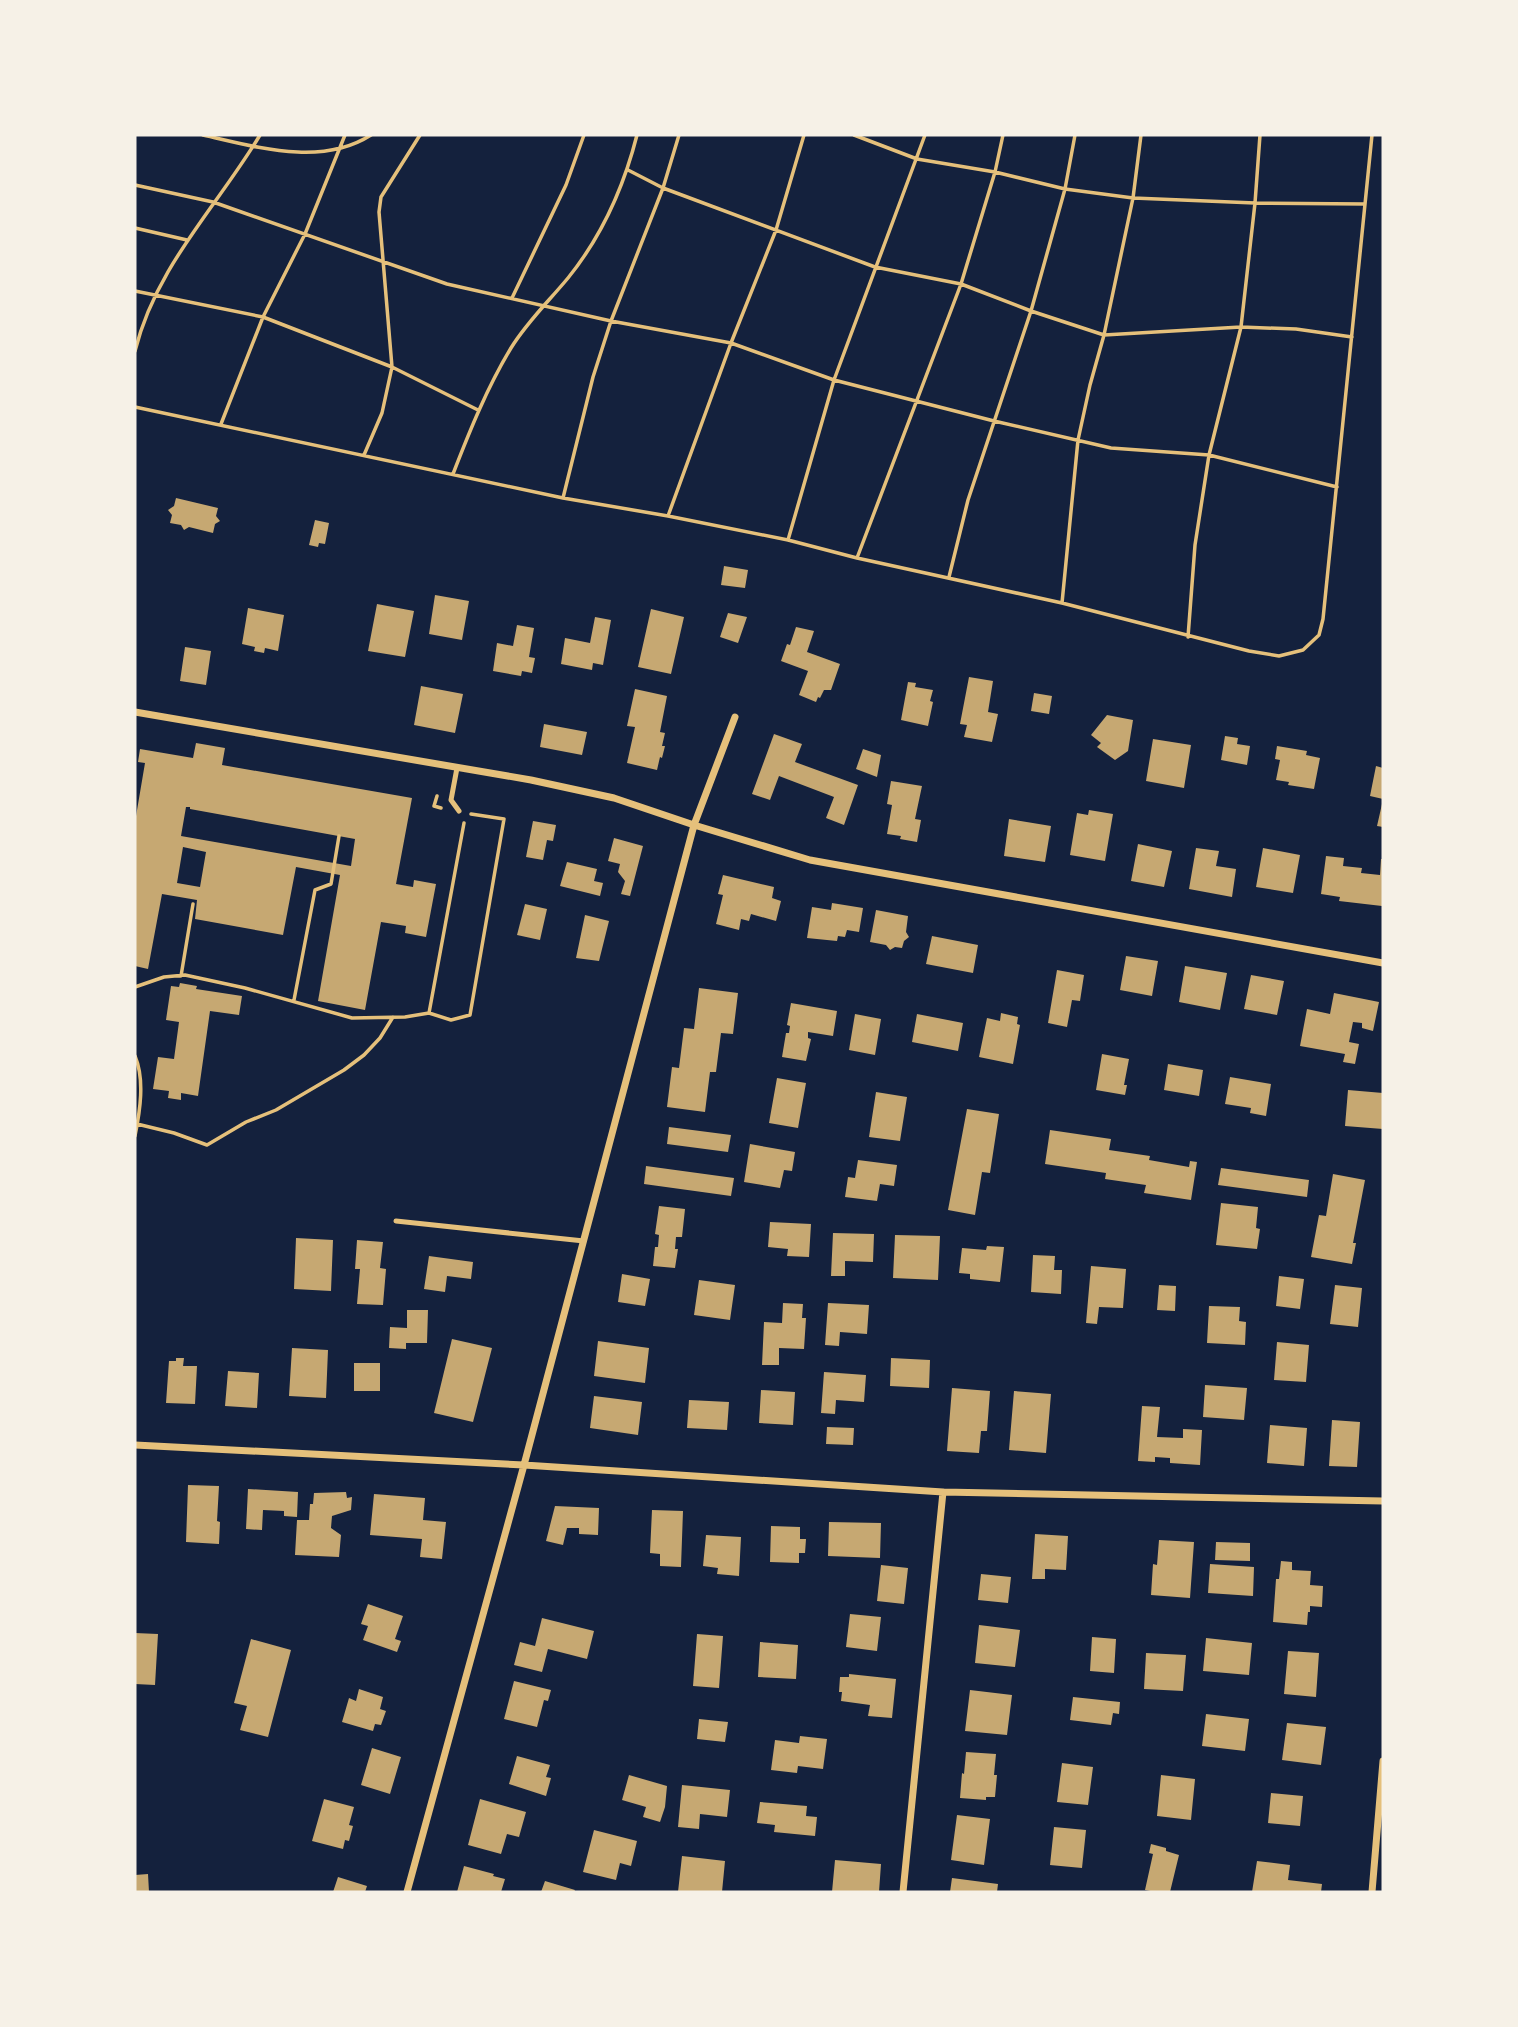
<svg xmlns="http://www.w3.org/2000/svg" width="1518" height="2027" font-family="'Asap Condensed',sans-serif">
	<rect width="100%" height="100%" fill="#14213d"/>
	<path fill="#c6a872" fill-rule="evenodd" d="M 176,498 L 218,508 L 216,516 L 220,521 L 215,524 L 213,533 L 189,527 L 184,530 L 181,525 L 170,523 L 172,515 L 168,510 L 174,506 Z
		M 315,520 L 329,523 L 325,544 L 319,543 L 318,547 L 309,545 Z
		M 724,566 L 748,570 L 745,588 L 721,585 Z
		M 435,595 L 469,601 L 462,640 L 429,634 Z
		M 377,604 L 414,611 L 405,657 L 368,651 Z
		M 248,608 L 284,615 L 278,651 L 265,648 L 264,653 L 254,651 L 255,647 L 242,644 Z
		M 651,609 L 684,617 L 671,674 L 638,667 Z
		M 728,613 L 747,617 L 738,643 L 720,637 Z
		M 595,617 L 611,620 L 603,665 L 593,663 L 592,670 L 561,664 L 565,638 L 590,643 Z
		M 517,625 L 534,628 L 529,657 L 535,658 L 532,673 L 522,671 L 521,676 L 493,671 L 497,643 L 513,646 Z
		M 796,627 L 814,631 L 807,652 L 840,664 L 831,690 L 824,690 L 820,698 L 818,697 L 816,702 L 799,695 L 808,671 L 781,661 L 787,644 L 790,645 Z
		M 185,647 L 211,651 L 206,685 L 180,681 Z
		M 969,677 L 993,681 L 988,712 L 998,714 L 992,742 L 964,737 L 967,725 L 960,724 Z
		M 908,682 L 916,683 L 915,687 L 933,690 L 930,701 L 933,702 L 928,726 L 901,720 Z
		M 421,686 L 463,694 L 455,733 L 414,725 Z
		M 635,689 L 667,696 L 660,732 L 665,733 L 662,746 L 665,746 L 662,758 L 660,757 L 657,770 L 627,763 L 635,727 L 627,726 Z
		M 1034,693 L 1052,696 L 1049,714 L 1031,711 Z
		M 1107,715 L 1133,720 L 1128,751 L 1115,760 L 1097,747 L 1101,743 L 1091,735 Z
		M 544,724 L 587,732 L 582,755 L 540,747 Z
		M 774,734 L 802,744 L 795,762 L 858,785 L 844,825 L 826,818 L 834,797 L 779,776 L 770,800 L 752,794 Z
		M 1225,736 L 1238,738 L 1237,744 L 1250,746 L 1247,765 L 1221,760 Z
		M 1153,739 L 1191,745 L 1184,788 L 1146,781 Z
		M 196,743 L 225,748 L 222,765 L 412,798 L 396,884 L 413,887 L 414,880 L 436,884 L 426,937 L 405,933 L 406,926 L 381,922 L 365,1010 L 318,1001 L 340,875 L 296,867 L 283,935 L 195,919 L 197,900 L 162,894 L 148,969 L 135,966 L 135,822 L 145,763 L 138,762 L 140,749 L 193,758 ZM 186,807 L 190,807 L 190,809 L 355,839 L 351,866 L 181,836 ZM 183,847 L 206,852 L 200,887 L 177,883 Z
		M 1277,746 L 1307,751 L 1306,755 L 1320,758 L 1314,789 L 1288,785 L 1289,782 L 1276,780 L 1280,760 L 1275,759 Z
		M 863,749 L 881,755 L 877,777 L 856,769 Z
		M 1376,766 L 1383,768 L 1383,799 L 1370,796 Z
		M 891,781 L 922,786 L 915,819 L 921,820 L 917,842 L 900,839 L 901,836 L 887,834 L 892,805 L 887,804 Z
		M 1382,804 L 1383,804 L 1383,827 L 1377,826 Z
		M 1089,810 L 1113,814 L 1105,861 L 1070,855 L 1077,813 L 1088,815 Z
		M 1009,819 L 1051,826 L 1045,862 L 1004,856 Z
		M 533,821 L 556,825 L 553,841 L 547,840 L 543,860 L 526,857 Z
		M 614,838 L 643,846 L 630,896 L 621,894 L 625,881 L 618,872 L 620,864 L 608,861 Z
		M 1138,844 L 1172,851 L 1164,887 L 1131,881 Z
		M 1196,848 L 1219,851 L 1216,866 L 1236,869 L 1232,897 L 1189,889 Z
		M 1263,848 L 1300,855 L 1293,893 L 1256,887 Z
		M 1326,856 L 1344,858 L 1343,866 L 1362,868 L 1361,873 L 1380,875 L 1381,859 L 1383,859 L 1382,906 L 1339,901 L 1340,897 L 1321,894 Z
		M 567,862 L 597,869 L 594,881 L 603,883 L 600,896 L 560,886 Z
		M 723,875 L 774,887 L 772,898 L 781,901 L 776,921 L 751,914 L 749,921 L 741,919 L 739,930 L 716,924 L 723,895 L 718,894 Z
		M 832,903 L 863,908 L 859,932 L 847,930 L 845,937 L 838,936 L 837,941 L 807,938 L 812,907 L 831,910 Z
		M 525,904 L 547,909 L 540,940 L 517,935 Z
		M 876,910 L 908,916 L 906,932 L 909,937 L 904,941 L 902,948 L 895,947 L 890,950 L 886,945 L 870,942 Z
		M 585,915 L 609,921 L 599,961 L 576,958 Z
		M 932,936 L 978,945 L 973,973 L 926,964 Z
		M 1126,956 L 1158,961 L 1152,996 L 1120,990 Z
		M 1185,966 L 1227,973 L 1220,1010 L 1179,1002 Z
		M 1057,970 L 1084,975 L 1080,1001 L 1072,1000 L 1067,1027 L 1048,1023 Z
		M 1251,975 L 1284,981 L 1277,1015 L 1244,1009 Z
		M 180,983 L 197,986 L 196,989 L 242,996 L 239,1015 L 210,1011 L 198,1096 L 181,1093 L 181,1100 L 168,1098 L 169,1091 L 153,1089 L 158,1057 L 174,1059 L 179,1022 L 166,1020 L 171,986 L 179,987 Z
		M 699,988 L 738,993 L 733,1034 L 721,1033 L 716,1072 L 710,1072 L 705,1112 L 667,1107 L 672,1067 L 679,1068 L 684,1028 L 694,1029 Z
		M 1334,993 L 1379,1002 L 1373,1031 L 1362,1028 L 1362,1023 L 1353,1022 L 1349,1042 L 1359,1044 L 1355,1064 L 1343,1062 L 1345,1054 L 1300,1046 L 1307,1009 L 1330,1014 Z
		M 791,1003 L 837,1011 L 833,1036 L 808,1032 L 808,1038 L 811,1039 L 806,1061 L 782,1057 L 786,1033 L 789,1033 L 790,1026 L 787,1025 Z
		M 1001,1013 L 1018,1017 L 1017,1024 L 1020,1025 L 1013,1064 L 979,1057 L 987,1018 L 1000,1021 Z
		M 855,1014 L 881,1019 L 875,1055 L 849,1050 Z
		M 917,1014 L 963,1023 L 958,1051 L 912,1042 Z
		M 1102,1054 L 1129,1059 L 1124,1085 L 1127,1085 L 1125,1095 L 1096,1090 Z
		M 1168,1064 L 1203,1070 L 1199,1096 L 1164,1090 Z
		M 1230,1077 L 1271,1084 L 1266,1116 L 1250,1113 L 1251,1108 L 1225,1104 Z
		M 777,1078 L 806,1083 L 798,1128 L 769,1123 Z
		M 1348,1090 L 1383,1093 L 1383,1129 L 1345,1126 Z
		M 876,1092 L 907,1097 L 900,1141 L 869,1137 Z
		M 967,1109 L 999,1114 L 990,1173 L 982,1172 L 975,1215 L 948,1210 Z
		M 669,1127 L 731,1135 L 728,1152 L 667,1144 Z
		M 1050,1130 L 1111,1139 L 1109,1150 L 1150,1156 L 1149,1160 L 1189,1167 L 1190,1161 L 1197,1162 L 1191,1200 L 1144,1193 L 1146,1185 L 1105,1179 L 1106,1173 L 1045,1164 Z
		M 750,1144 L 795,1152 L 792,1171 L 784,1170 L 780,1188 L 744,1182 Z
		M 858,1160 L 897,1165 L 894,1186 L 880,1184 L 877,1201 L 845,1197 L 848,1177 L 855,1178 Z
		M 646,1166 L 734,1178 L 731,1196 L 644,1184 Z
		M 1221,1168 L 1309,1180 L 1307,1197 L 1218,1185 Z
		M 1333,1174 L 1365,1180 L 1353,1243 L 1356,1243 L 1352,1264 L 1311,1257 L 1319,1215 L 1326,1216 Z
		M 1221,1203 L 1258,1207 L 1256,1228 L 1260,1229 L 1257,1249 L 1216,1245 Z
		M 659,1206 L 685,1209 L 682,1237 L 676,1237 L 675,1249 L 678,1249 L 675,1268 L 653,1266 L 655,1247 L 658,1247 L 659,1235 L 655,1234 Z
		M 770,1222 L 811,1224 L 809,1257 L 787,1256 L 788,1249 L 768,1247 Z
		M 833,1233 L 874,1234 L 873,1262 L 845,1261 L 845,1276 L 831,1276 Z
		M 895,1235 L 940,1236 L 938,1280 L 893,1278 Z
		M 296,1238 L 333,1240 L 331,1291 L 294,1289 Z
		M 357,1240 L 383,1242 L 380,1268 L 386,1269 L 383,1305 L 357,1304 L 360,1269 L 355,1269 Z
		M 987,1246 L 1004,1247 L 1000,1282 L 970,1279 L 970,1274 L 959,1273 L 962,1248 L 986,1250 Z
		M 1033,1255 L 1055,1256 L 1054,1270 L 1062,1270 L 1061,1294 L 1031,1292 Z
		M 429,1256 L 473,1262 L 471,1279 L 447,1276 L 445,1292 L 424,1289 Z
		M 1091,1266 L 1126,1269 L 1123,1308 L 1099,1307 L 1097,1324 L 1086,1323 Z
		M 622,1274 L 650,1279 L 645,1306 L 618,1302 Z
		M 1279,1276 L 1304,1279 L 1300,1309 L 1276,1306 Z
		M 699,1280 L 735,1285 L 730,1320 L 694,1315 Z
		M 1159,1285 L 1176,1286 L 1175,1311 L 1157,1310 Z
		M 1335,1285 L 1362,1288 L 1358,1327 L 1330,1324 Z
		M 783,1303 L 803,1304 L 802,1318 L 806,1318 L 804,1349 L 779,1348 L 779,1365 L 762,1365 L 764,1322 L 782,1323 Z
		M 828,1303 L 869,1305 L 867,1334 L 840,1332 L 839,1346 L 825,1345 Z
		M 1209,1306 L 1240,1307 L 1239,1321 L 1246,1322 L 1245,1345 L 1207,1343 Z
		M 407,1310 L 428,1310 L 427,1343 L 406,1343 L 406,1349 L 389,1348 L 390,1327 L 407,1328 Z
		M 452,1339 L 492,1348 L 473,1422 L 434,1413 Z
		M 598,1341 L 649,1348 L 645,1383 L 594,1376 Z
		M 1277,1342 L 1309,1345 L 1306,1382 L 1274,1380 Z
		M 292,1348 L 328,1350 L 326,1398 L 289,1396 Z
		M 176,1358 L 184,1358 L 183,1366 L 197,1366 L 195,1404 L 166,1403 L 169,1361 L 176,1361 Z
		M 891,1358 L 930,1360 L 929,1388 L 890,1386 Z
		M 354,1363 L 380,1363 L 380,1391 L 354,1391 Z
		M 228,1371 L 259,1373 L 257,1408 L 225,1406 Z
		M 824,1372 L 866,1375 L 864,1402 L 836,1400 L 835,1414 L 821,1413 Z
		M 1205,1385 L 1247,1388 L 1244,1420 L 1203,1417 Z
		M 952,1388 L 990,1391 L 987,1431 L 981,1431 L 979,1453 L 947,1451 Z
		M 761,1390 L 795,1392 L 793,1425 L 759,1423 Z
		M 1014,1391 L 1051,1394 L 1046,1453 L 1009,1450 Z
		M 594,1396 L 642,1402 L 638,1435 L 590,1428 Z
		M 689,1400 L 729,1402 L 727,1430 L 687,1428 Z
		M 1142,1406 L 1160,1407 L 1157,1437 L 1183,1438 L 1183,1429 L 1202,1430 L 1200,1465 L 1170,1463 L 1170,1458 L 1155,1457 L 1155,1462 L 1138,1461 Z
		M 1332,1420 L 1360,1422 L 1357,1467 L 1329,1466 Z
		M 1270,1425 L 1307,1428 L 1304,1466 L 1267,1463 Z
		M 827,1427 L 854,1428 L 853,1445 L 826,1444 Z
		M 188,1485 L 219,1486 L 217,1521 L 220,1522 L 219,1544 L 186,1542 Z
		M 248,1489 L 298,1492 L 297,1517 L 284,1516 L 284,1511 L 263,1510 L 262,1530 L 246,1529 Z
		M 346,1492 L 347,1498 L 352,1497 L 351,1510 L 332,1516 L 331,1528 L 341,1535 L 339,1557 L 295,1555 L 297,1520 L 309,1520 L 310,1504 L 313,1504 L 314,1493 Z
		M 374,1494 L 425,1498 L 423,1520 L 446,1522 L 442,1559 L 420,1557 L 422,1539 L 370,1535 Z
		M 555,1506 L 599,1508 L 598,1535 L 579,1534 L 579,1528 L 567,1528 L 563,1545 L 546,1541 Z
		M 652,1510 L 683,1511 L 681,1567 L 660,1566 L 660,1554 L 650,1553 Z
		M 829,1522 L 881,1523 L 880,1558 L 828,1556 Z
		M 771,1526 L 800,1527 L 800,1539 L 806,1539 L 805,1553 L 799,1553 L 799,1563 L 770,1562 Z
		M 1035,1534 L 1068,1536 L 1066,1570 L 1045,1569 L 1045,1579 L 1032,1579 Z
		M 706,1535 L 741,1537 L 739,1576 L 717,1574 L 718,1568 L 703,1566 Z
		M 1159,1540 L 1194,1542 L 1190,1598 L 1151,1595 L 1153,1564 L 1157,1565 Z
		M 1216,1542 L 1250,1543 L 1250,1561 L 1215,1560 Z
		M 1281,1561 L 1292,1562 L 1292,1570 L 1311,1571 L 1310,1585 L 1323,1586 L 1322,1607 L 1310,1606 L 1310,1612 L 1308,1612 L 1307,1625 L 1273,1622 L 1276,1579 L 1279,1579 Z
		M 1210,1564 L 1254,1567 L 1253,1596 L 1208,1593 Z
		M 881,1565 L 908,1568 L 904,1604 L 877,1601 Z
		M 981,1574 L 1011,1577 L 1008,1603 L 978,1600 Z
		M 368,1604 L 403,1616 L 395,1639 L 401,1641 L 397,1652 L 363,1640 L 368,1626 L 361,1624 Z
		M 850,1614 L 881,1617 L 877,1651 L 846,1647 Z
		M 542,1618 L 594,1631 L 587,1659 L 548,1649 L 542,1672 L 514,1665 L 520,1642 L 535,1646 Z
		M 979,1625 L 1020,1630 L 1015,1667 L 975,1663 Z
		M 135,1633 L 158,1634 L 155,1685 L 135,1684 Z
		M 697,1634 L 723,1636 L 719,1688 L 693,1686 Z
		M 1092,1637 L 1116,1639 L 1114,1673 L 1090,1671 Z
		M 1206,1638 L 1252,1643 L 1249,1675 L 1203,1671 Z
		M 251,1639 L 291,1650 L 268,1737 L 240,1730 L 247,1706 L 234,1703 Z
		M 760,1642 L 798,1645 L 796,1679 L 758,1677 Z
		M 1288,1651 L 1319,1653 L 1316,1697 L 1284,1694 Z
		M 1146,1653 L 1186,1655 L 1183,1691 L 1144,1689 Z
		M 849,1674 L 896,1679 L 892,1718 L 868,1716 L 870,1705 L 841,1701 L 842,1692 L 839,1692 L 840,1677 L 849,1677 Z
		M 514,1681 L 551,1690 L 548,1701 L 544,1700 L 537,1727 L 504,1719 Z
		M 359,1689 L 383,1697 L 380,1709 L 386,1711 L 381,1725 L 375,1724 L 373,1731 L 342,1722 L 349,1698 L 356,1701 Z
		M 970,1690 L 1012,1695 L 1007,1735 L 965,1731 Z
		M 1073,1697 L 1120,1702 L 1119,1714 L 1113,1713 L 1111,1725 L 1070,1720 Z
		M 1206,1714 L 1249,1719 L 1245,1751 L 1202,1746 Z
		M 699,1719 L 728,1722 L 725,1742 L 697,1739 Z
		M 1287,1723 L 1326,1727 L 1321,1765 L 1282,1760 Z
		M 800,1736 L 827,1739 L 823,1769 L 798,1766 L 797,1773 L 771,1770 L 775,1740 L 799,1743 Z
		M 372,1748 L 401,1757 L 390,1794 L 361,1785 Z
		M 966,1752 L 996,1754 L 994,1775 L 997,1775 L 995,1797 L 986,1797 L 986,1800 L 960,1798 L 962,1773 L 964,1774 Z
		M 517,1756 L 550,1765 L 546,1777 L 551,1778 L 546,1796 L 509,1784 Z
		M 1062,1763 L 1093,1767 L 1088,1805 L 1057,1802 Z
		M 629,1775 L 667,1786 L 665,1807 L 660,1822 L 643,1817 L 646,1807 L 622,1800 Z
		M 1161,1775 L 1195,1779 L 1191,1820 L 1157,1816 Z
		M 682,1785 L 730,1790 L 727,1817 L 700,1814 L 699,1829 L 678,1827 Z
		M 1271,1793 L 1303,1796 L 1300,1826 L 1268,1823 Z
		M 324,1799 L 354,1807 L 349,1825 L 353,1826 L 349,1841 L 345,1840 L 343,1849 L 312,1841 Z
		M 480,1799 L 526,1812 L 519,1837 L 507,1834 L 501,1854 L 468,1845 Z
		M 760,1802 L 807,1806 L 806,1816 L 817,1817 L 815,1836 L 774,1832 L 775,1825 L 757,1823 Z
		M 957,1815 L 990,1819 L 984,1865 L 951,1860 Z
		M 1054,1827 L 1086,1830 L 1082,1868 L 1050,1865 Z
		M 594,1830 L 637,1841 L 631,1866 L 620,1863 L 616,1880 L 583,1872 Z
		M 1151,1844 L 1166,1848 L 1166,1851 L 1179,1855 L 1170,1892 L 1156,1892 L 1145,1890 L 1153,1854 L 1149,1853 Z
		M 682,1856 L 725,1861 L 722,1892 L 678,1892 Z
		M 835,1860 L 881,1864 L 879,1892 L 832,1892 Z
		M 1257,1861 L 1290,1865 L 1288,1880 L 1322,1884 L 1321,1892 L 1252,1892 Z
		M 464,1866 L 494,1874 L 493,1876 L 505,1879 L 501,1892 L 457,1892 Z
		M 148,1874 L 149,1892 L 135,1892 L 135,1875 Z
		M 338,1877 L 367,1886 L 365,1892 L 333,1892 Z
		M 952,1878 L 998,1884 L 997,1892 L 950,1892 Z
		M 545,1881 L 575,1890 L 574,1892 L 541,1892 Z"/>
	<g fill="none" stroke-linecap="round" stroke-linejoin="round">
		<path stroke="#e5c07b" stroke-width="3.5" d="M 203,135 C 257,147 321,167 371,135
			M 854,135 L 917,159 L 995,172 L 1065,189 L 1133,198 L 1255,203 L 1365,204
			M 628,170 L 663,188 L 875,267 L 961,284 L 1031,311 L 1104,335 L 1241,327 L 1296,329 L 1352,337
			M 135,185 L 213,202 L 447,284 L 611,321 L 731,343 L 834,380 L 994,421 L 1111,448 L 1209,455 L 1337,487
			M 135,228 L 187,240
			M 135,291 L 263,317 L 392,367 L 478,410
			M 512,298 L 566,185 L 584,135
			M 135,351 C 156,266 217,207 260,135
			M 135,407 L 563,498 L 668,516 L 788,540 L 857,558 L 1062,603 L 1249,651 L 1279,656 L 1303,650 L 1319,635 L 1323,619 L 1372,135
			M 221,424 L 263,317 L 305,234 L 345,135
			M 364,455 L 382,413 L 392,367 L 379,212 L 381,197 L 420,135
			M 453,474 C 470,430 487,388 511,348 C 527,322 549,301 568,278 C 602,236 624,186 637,135
			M 563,498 L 593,377 L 611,321 L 663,188 L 679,135
			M 668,516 L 731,343 L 776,230 L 804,135
			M 788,540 L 834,380 L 925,135
			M 857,558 L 961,284 L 995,172 L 1003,135
			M 949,577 L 968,500 L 1031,311 L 1065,189 L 1075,135
			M 1062,603 L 1078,440 L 1090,385 L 1104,335 L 1133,198 L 1141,135
			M 1188,637 L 1195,545 L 1209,455 L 1241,327 L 1255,203 L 1260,135
			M 437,796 L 434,806 L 441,808
			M 181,976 L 193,904
			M 135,987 L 164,977 L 185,975 L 245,988 L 352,1018 L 405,1017 L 429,1013 L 464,823
			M 294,1000 L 315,890 L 331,884 L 339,836
			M 429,1013 L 451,1020 L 470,1015 L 504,819 L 471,814
			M 135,1056 C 145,1080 140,1111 135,1136
			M 137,1124 L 174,1133 L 207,1145 L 246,1122 L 276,1110 L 344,1070 L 364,1055 L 380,1038 L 393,1017"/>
		<path stroke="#e5c07b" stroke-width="5" d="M 457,768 L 451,800 L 459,811
			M 396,1221 L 584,1241"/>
		<path stroke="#e5c07b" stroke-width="7" d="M 135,712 L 531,780 L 614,798 L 694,825 L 810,860 L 1383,963
			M 135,1445 L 524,1465 L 943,1492 L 1383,1501
			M 407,1892 L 524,1465 L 694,825 L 735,717
			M 903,1892 L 943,1492
			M 1372,1892 L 1383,1761"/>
	</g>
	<rect width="1518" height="2027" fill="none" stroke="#f6f1e7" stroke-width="273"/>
</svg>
